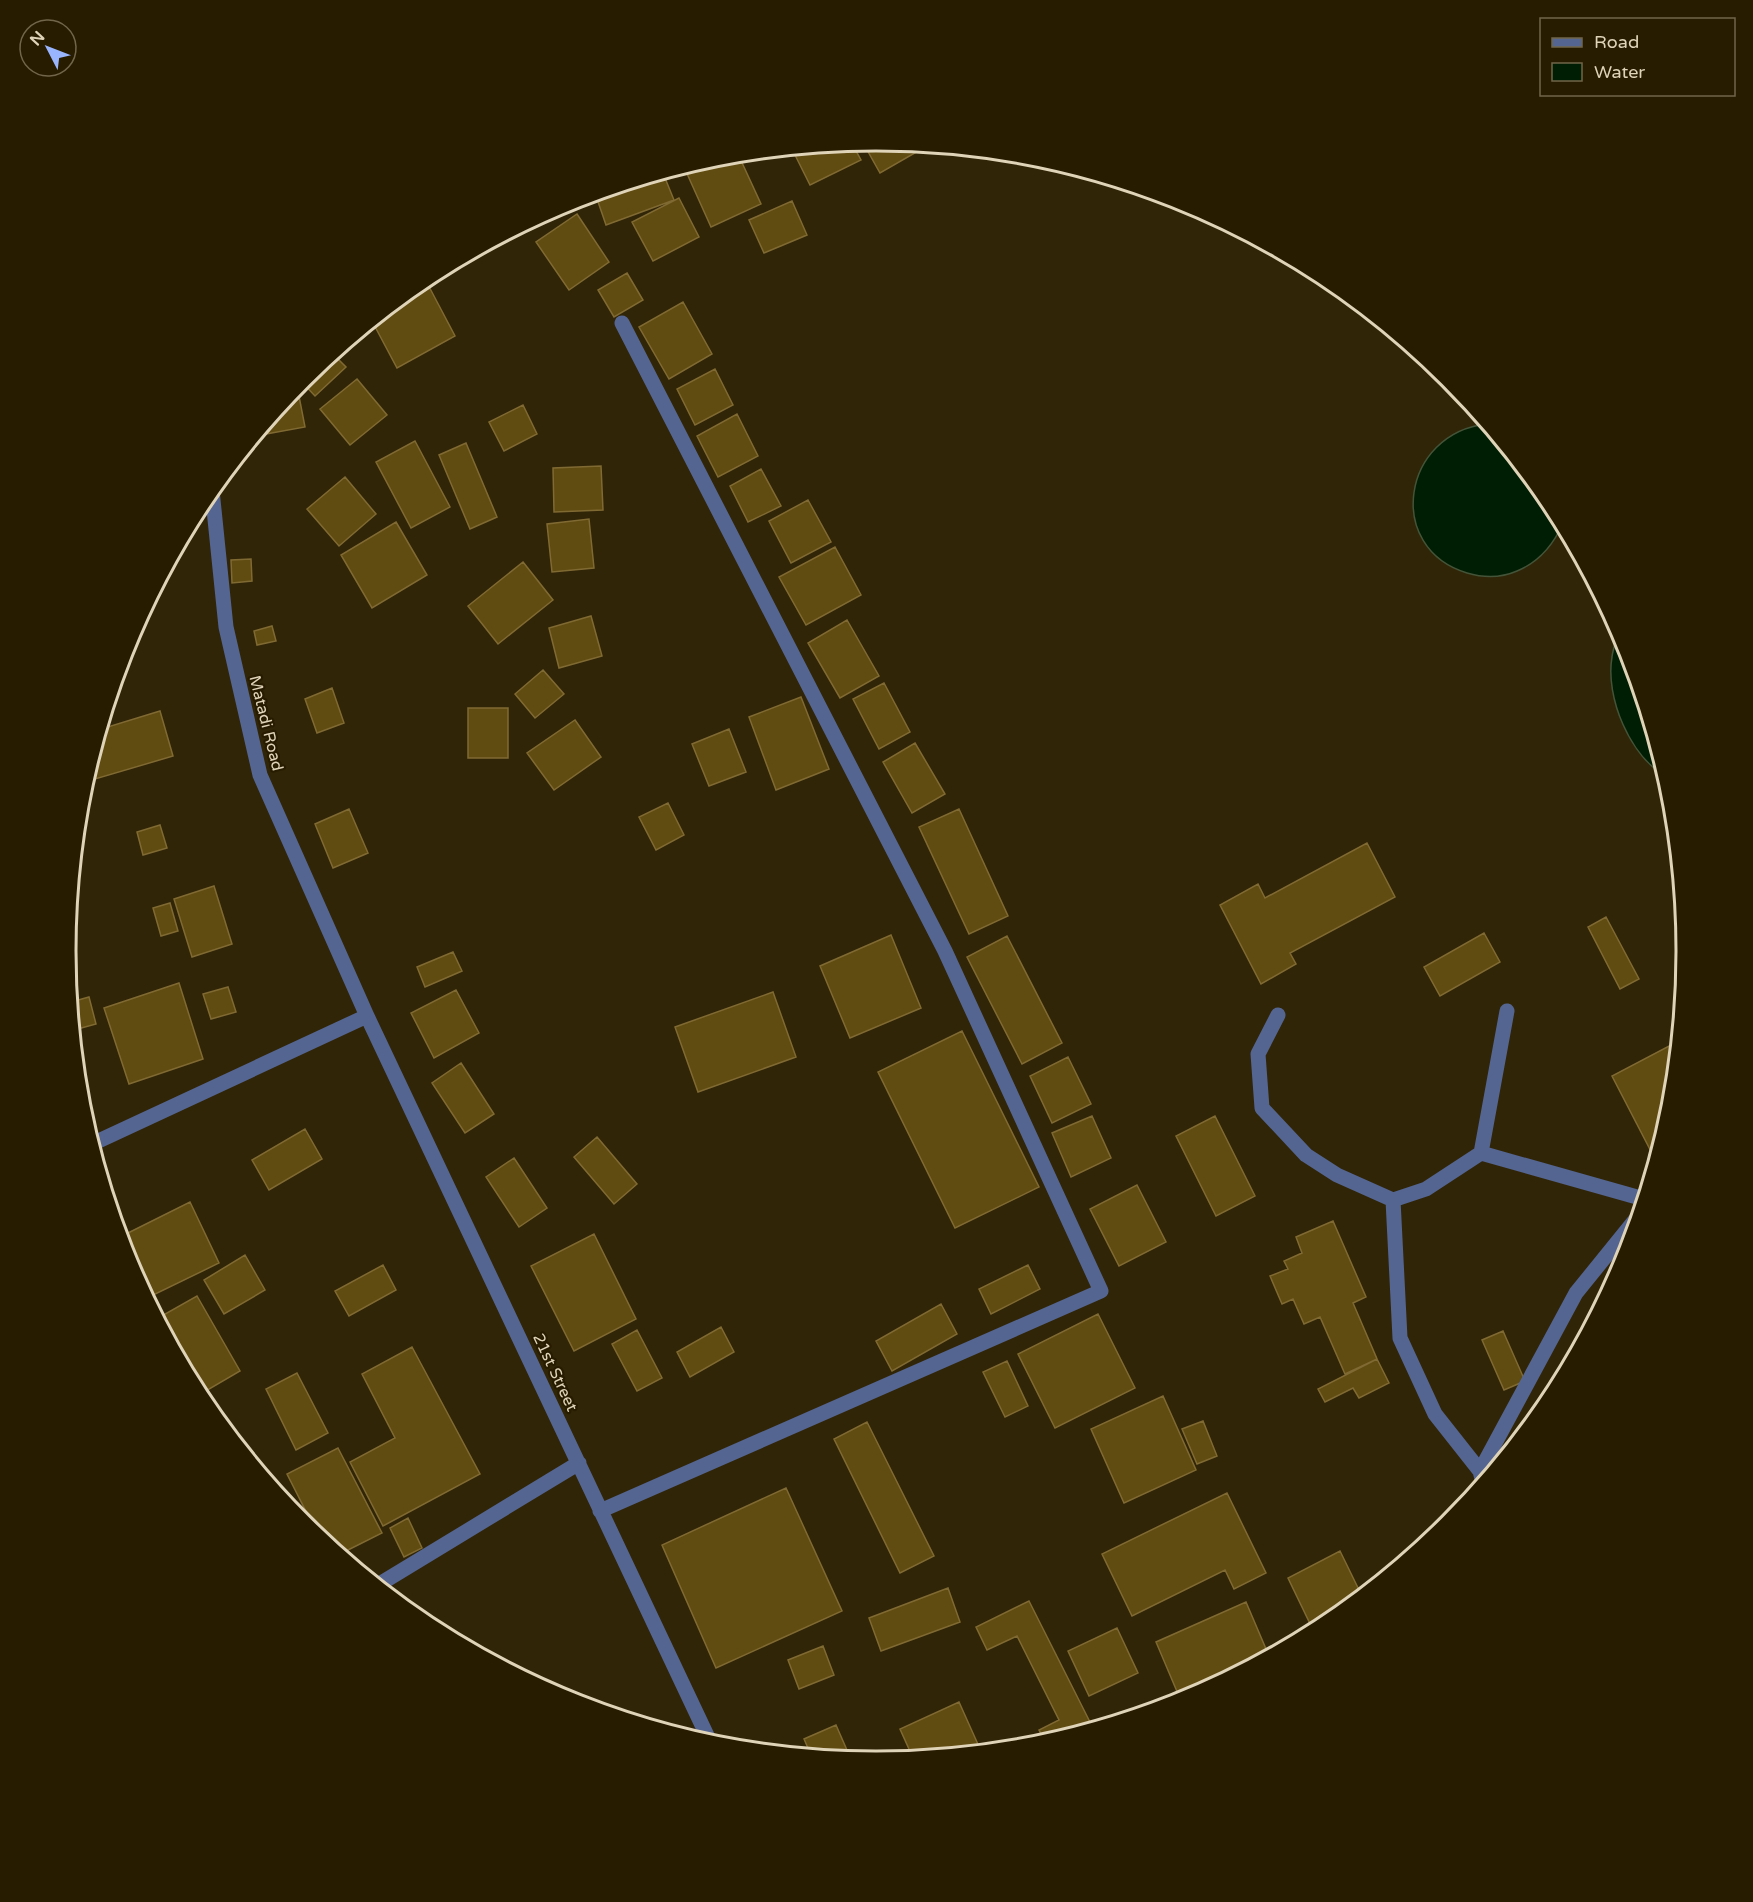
<svg xmlns="http://www.w3.org/2000/svg" width="1753" height="1902" font-family="'Varela Round',sans-serif">
	<rect width="100%" height="100%" fill="#312507"/>
	<path fill="#001e03" stroke="#435439" stroke-width="1.5" d="M 1487,424 L 1551,501 L 1563,523 C 1553,546 1539,562 1517,571 C 1501,578 1484,578 1467,573 C 1384,548 1402,433 1487,424 Z
		M 1619,630 L 1625,641 L 1667,777 C 1630,757 1605,697 1612,657 C 1613,648 1617,639 1619,630 Z"/>
	<path fill="#604b10" stroke="#806a33" stroke-width="1.5" d="M 870,141 L 855,149 L 861,160 L 810,185 L 792,149 Z
		M 880,141 L 927,146 L 880,173 L 866,148 Z
		M 738,154 L 761,204 L 711,227 L 684,167 L 719,156 Z
		M 663,173 L 674,200 L 606,225 L 595,193 Z
		M 679,198 L 699,237 L 653,261 L 632,222 Z
		M 792,201 L 807,235 L 764,253 L 749,220 Z
		M 577,214 L 609,262 L 569,290 L 536,242 Z
		M 627,273 L 643,300 L 614,317 L 598,290 Z
		M 425,279 L 455,336 L 397,368 L 372,321 Z
		M 683,302 L 712,354 L 669,379 L 639,327 Z
		M 333,354 L 346,367 L 315,396 L 301,381 Z
		M 715,369 L 733,405 L 695,425 L 677,389 Z
		M 357,379 L 387,415 L 350,445 L 320,409 Z
		M 297,386 L 305,427 L 255,436 Z
		M 523,405 L 537,434 L 504,451 L 489,422 Z
		M 737,414 L 758,456 L 718,477 L 697,436 Z
		M 415,441 L 450,507 L 411,528 L 376,462 Z
		M 466,443 L 497,517 L 470,529 L 439,455 Z
		M 601,466 L 603,510 L 554,512 L 553,468 Z
		M 761,469 L 781,506 L 748,522 L 730,486 Z
		M 345,477 L 376,514 L 339,546 L 307,509 Z
		M 808,500 L 831,542 L 791,563 L 769,521 Z
		M 589,519 L 594,568 L 552,572 L 547,524 Z
		M 396,522 L 427,575 L 372,608 L 341,555 Z
		M 835,547 L 861,595 L 806,625 L 779,577 Z
		M 251,559 L 252,581 L 232,583 L 231,560 Z
		M 523,562 L 553,600 L 498,644 L 468,606 Z
		M 591,616 L 602,656 L 559,668 L 549,628 Z
		M 847,620 L 879,676 L 840,698 L 808,643 Z
		M 272,626 L 276,641 L 257,645 L 254,631 Z
		M 543,670 L 564,694 L 535,718 L 515,694 Z
		M 884,683 L 910,732 L 879,749 L 853,699 Z
		M 332,688 L 344,723 L 317,733 L 305,699 Z
		M 801,697 L 829,769 L 776,790 L 749,717 Z
		M 468,708 L 508,708 L 508,758 L 468,758 Z
		M 160,711 L 173,756 L 85,782 L 101,729 Z
		M 575,720 L 601,757 L 554,790 L 527,753 Z
		M 729,729 L 746,772 L 709,786 L 692,744 Z
		M 915,743 L 945,794 L 912,813 L 883,762 Z
		M 668,803 L 684,835 L 656,850 L 639,817 Z
		M 349,809 L 368,853 L 333,868 L 315,824 Z
		M 959,809 L 1008,916 L 969,934 L 919,827 Z
		M 160,825 L 167,848 L 143,855 L 137,832 Z
		M 1367,843 L 1395,897 L 1290,953 L 1296,964 L 1261,984 L 1220,905 L 1258,884 L 1265,898 Z
		M 214,886 L 232,944 L 192,957 L 174,899 Z
		M 170,903 L 178,931 L 161,936 L 153,908 Z
		M 1606,917 L 1639,979 L 1620,989 L 1588,927 Z
		M 1484,933 L 1500,962 L 1440,996 L 1424,967 Z
		M 891,935 L 921,1008 L 850,1038 L 820,966 Z
		M 1007,936 L 1062,1043 L 1022,1064 L 967,957 Z
		M 453,952 L 462,971 L 425,987 L 417,967 Z
		M 179,983 L 203,1059 L 129,1084 L 104,1008 Z
		M 228,987 L 236,1012 L 211,1019 L 203,994 Z
		M 456,990 L 479,1033 L 434,1058 L 411,1013 Z
		M 773,992 L 796,1057 L 698,1092 L 675,1027 Z
		M 89,997 L 96,1024 L 74,1030 L 71,1002 Z
		M 962,1031 L 1039,1187 L 955,1228 L 878,1072 Z
		M 1671,1045 L 1677,1057 L 1671,1109 L 1656,1161 L 1612,1076 Z
		M 1068,1057 L 1091,1104 L 1052,1123 L 1030,1076 Z
		M 461,1063 L 494,1114 L 465,1133 L 432,1083 Z
		M 1092,1116 L 1111,1158 L 1071,1177 L 1052,1133 Z
		M 1215,1116 L 1255,1196 L 1216,1216 L 1176,1136 Z
		M 89,1118 L 93,1138 L 90,1138 L 85,1119 Z
		M 305,1129 L 322,1159 L 269,1190 L 252,1160 Z
		M 597,1137 L 637,1184 L 614,1204 L 574,1157 Z
		M 514,1158 L 547,1208 L 519,1227 L 486,1177 Z
		M 1137,1185 L 1166,1242 L 1119,1266 L 1090,1209 Z
		M 190,1202 L 219,1263 L 147,1298 L 128,1261 L 120,1237 Z
		M 1333,1221 L 1366,1297 L 1353,1303 L 1377,1359 L 1345,1374 L 1320,1317 L 1304,1324 L 1293,1299 L 1282,1304 L 1270,1276 L 1288,1269 L 1284,1261 L 1302,1253 L 1296,1237 Z
		M 594,1234 L 636,1319 L 574,1351 L 531,1266 Z
		M 245,1255 L 265,1290 L 224,1314 L 204,1280 Z
		M 383,1265 L 396,1290 L 349,1316 L 335,1291 Z
		M 1028,1265 L 1040,1289 L 991,1314 L 979,1289 Z
		M 197,1296 L 240,1371 L 199,1395 L 158,1318 Z
		M 941,1304 L 957,1334 L 892,1371 L 876,1341 Z
		M 1098,1314 L 1135,1388 L 1055,1428 L 1018,1354 Z
		M 721,1327 L 734,1352 L 690,1377 L 677,1352 Z
		M 637,1330 L 662,1378 L 637,1391 L 612,1344 Z
		M 1503,1331 L 1525,1381 L 1504,1390 L 1482,1340 Z
		M 412,1347 L 480,1474 L 383,1526 L 350,1462 L 395,1438 L 362,1374 Z
		M 1377,1359 L 1389,1383 L 1359,1398 L 1353,1388 L 1325,1402 L 1318,1389 Z
		M 1007,1361 L 1028,1406 L 1005,1417 L 983,1372 Z
		M 297,1373 L 328,1433 L 296,1450 L 266,1389 Z
		M 1163,1396 L 1196,1470 L 1124,1503 L 1091,1429 Z
		M 1203,1421 L 1217,1456 L 1197,1464 L 1182,1429 Z
		M 867,1422 L 934,1556 L 900,1573 L 834,1439 Z
		M 338,1448 L 382,1533 L 340,1554 L 319,1537 L 287,1474 Z
		M 280,1488 L 288,1505 L 275,1490 Z
		M 786,1488 L 842,1611 L 716,1668 L 662,1545 Z
		M 1227,1493 L 1266,1573 L 1234,1589 L 1225,1570 L 1132,1616 L 1102,1554 Z
		M 408,1518 L 422,1548 L 404,1557 L 390,1528 Z
		M 1340,1551 L 1362,1596 L 1327,1625 L 1314,1632 L 1288,1578 Z
		M 948,1588 L 960,1622 L 881,1651 L 869,1618 Z
		M 1029,1601 L 1093,1728 L 1046,1743 L 1039,1730 L 1059,1720 L 1017,1636 L 987,1650 L 976,1627 Z
		M 1246,1602 L 1269,1656 L 1181,1701 L 1156,1642 Z
		M 1117,1628 L 1138,1673 L 1089,1696 L 1068,1651 Z
		M 823,1646 L 834,1675 L 799,1689 L 788,1660 Z
		M 959,1702 L 981,1751 L 913,1758 L 900,1729 Z
		M 836,1725 L 850,1757 L 811,1755 L 804,1739 Z"/>
	<g fill="none" stroke-linecap="round" stroke-linejoin="round">
		<path stroke="#546592" stroke-width="15" d="M 212,490 L 226,627 L 260,775 L 367,1016 L 711,1744
			M 1278,1015 L 1258,1054 L 1262,1108 L 1306,1155 L 1337,1175 L 1393,1200
			M 92,1144 L 367,1016
			M 1481,1153 L 1507,1011
			M 1480,1471 L 1435,1414 L 1400,1338 L 1393,1200 L 1426,1189 L 1481,1153 L 1644,1199
			M 1483,1483 L 1480,1471 L 1576,1293 L 1640,1214
			M 600,1511 L 1101,1291 L 945,951 L 622,323
			M 378,1585 L 579,1463"/>
	</g>
	<g text-anchor="middle" stroke-width="4.5" stroke-linejoin="round" paint-order="stroke">
		<g font-size="16" fill="#dfd3b8" stroke="#271b00">
			<text transform="translate(267 723) rotate(76)" y="6">Matadi Road</text>
			<text transform="translate(556 1372) rotate(65)" y="6">21st Street</text>
		</g>
	</g>
	<path d="M0 0H1753V1902H0ZM76 951a800 800 0 1 1 1600 0a800 800 0 1 1-1600 0Z" fill="#271b00" fill-rule="evenodd"/>
	<path fill="none" stroke="#dfd3b8" stroke-width="3" d="M76 951a800 800 0 1 1 1600 0a800 800 0 1 1-1600 0Z"/>
	<rect x="1540" y="18" width="195" height="78" fill="#271b00" stroke="#71654a" stroke-width="1.5"/>
	<rect x="1552" y="38" width="30" height="9" fill="#546592" stroke="#71654a" stroke-width="1.5"/>
	<text x="1594" y="48" font-size="18" fill="#dfd3b8">Road</text>
	<rect x="1552" y="63" width="30" height="18" fill="#001e03" stroke="#71654a" stroke-width="1.5"/>
	<text x="1594" y="78" font-size="18" fill="#dfd3b8">Water</text>
	<g transform="translate(48 48) rotate(312)"><circle r="28" fill="#271b00" stroke="#71654a" stroke-width="1.5"/>
	<path d="M0-4.5L10 22L0 15L-10 22Z" fill="#99b5fd"/>
	<text y="-9" font-size="16" font-weight="bold" text-anchor="middle" fill="#dfd3b8">N</text>
	</g>
</svg>
